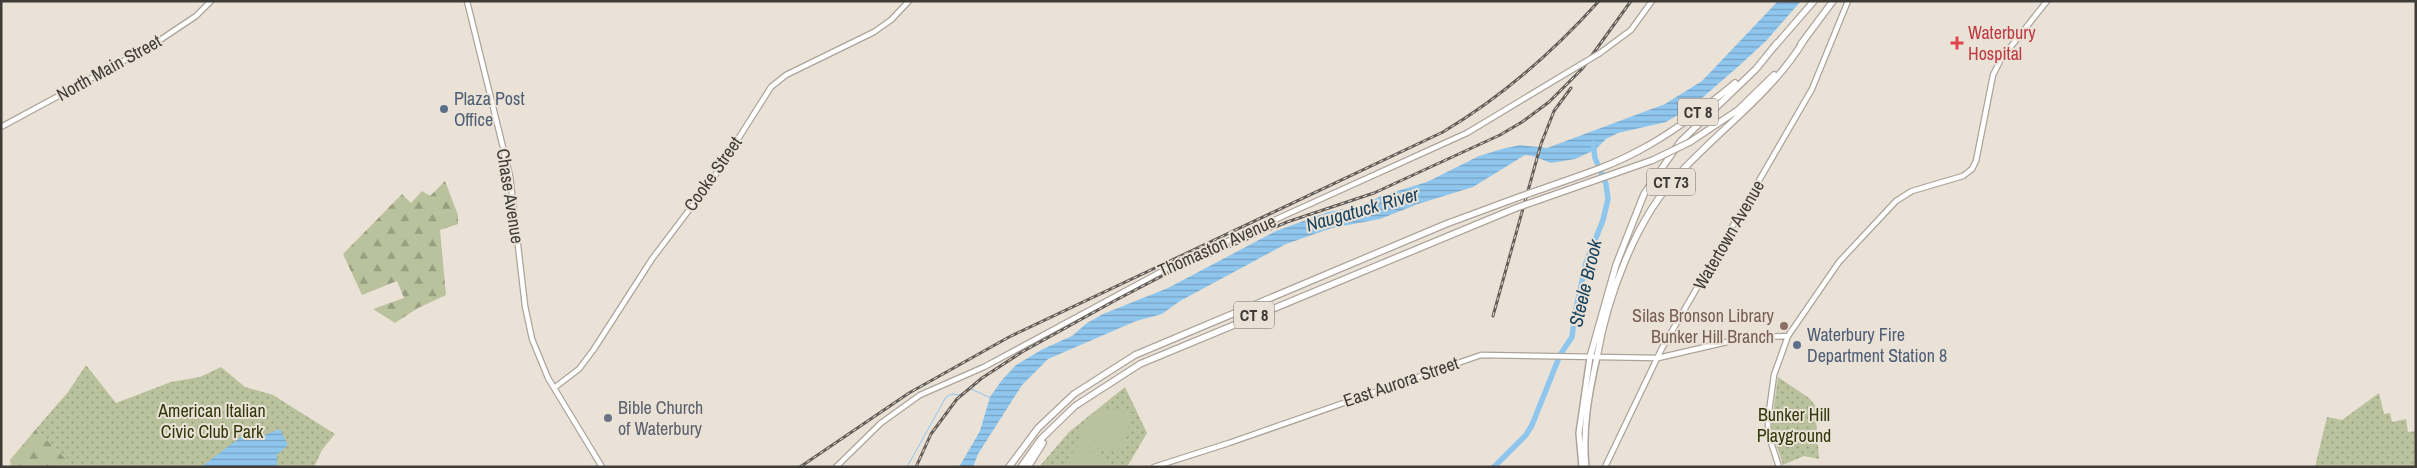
<svg xmlns="http://www.w3.org/2000/svg" width="2417" height="468" font-family="'Archivo Narrow',sans-serif">
	<defs>
		<pattern id="forest-firs" width="22" height="20" patternUnits="userSpaceOnUse" patternTransform="scale(1.25)"><rect width="22" height="20" fill="#b9c29d"/><path d="M5 1l3.5 6h-7zM16 11l3.5 6h-7z" fill="#989f81"/></pattern>
		<pattern id="park-dots" width="8" height="8" patternUnits="userSpaceOnUse" patternTransform="scale(1.25)"><rect width="8" height="8" fill="#b9c29d"/><path d="M2 2h.1M6 6h.1" fill="none" stroke="#989f81" stroke-width="1.8" stroke-linecap="round"/></pattern>
		<pattern id="water-rules" width="6" height="5" patternUnits="userSpaceOnUse" patternTransform="scale(1.25)"><rect width="6" height="5" fill="#8fc6ee"/><path d="M0 2.5h6" fill="none" stroke="#76a2c2"/></pattern>
	</defs>
	<rect width="100%" height="100%" fill="#ebe2d7"/>
	<path fill="url(#forest-firs)" d="M 445,181 L 458,215 L 458,224 L 440,230 L 446,295 L 418,308 L 395,323 L 373,309 L 404,298 L 397,281 L 362,295 L 343,254 L 402,194 L 411,203 L 422,191 L 430,196 Z
		M 36,429 L 74,467 L 11,467 L 10,460 Z"/>
	<path fill="url(#park-dots)" d="M 86,365 L 116,403 L 171,382 L 200,377 L 221,367 L 245,387 L 273,395 L 335,434 L 322,450 L 314,467 L 74,467 L 36,429 L 68,392 Z
		M 1778,377 L 1809,398 L 1815,405 L 1819,459 L 1804,456 L 1783,465 L 1771,428 Z
		M 1125,387 L 1147,433 L 1127,467 L 1039,467 L 1069,432 Z
		M 2379,393 L 2384,414 L 2390,413 L 2392,422 L 2406,419 L 2408,432 L 2416,431 L 2416,467 L 2315,467 L 2327,417 L 2342,420 Z"/>
	<path fill="#b9c29d" d="M 1113,409 L 1131,414 L 1123,451 L 1087,447 L 1110,467 L 1065,467 C 1067,457 1072,454 1078,446 C 1080,444 1079,438 1080,435 C 1083,418 1097,410 1113,409 Z"/>
	<path fill="url(#water-rules)" d="M 1778,1 L 1801,1 L 1766,41 L 1740,65 L 1694,105 L 1666,122 L 1618,133 L 1606,139 L 1595,150 L 1575,159 L 1551,163 L 1533,156 L 1525,155 L 1473,187 L 1418,204 L 1380,219 L 1332,228 L 1286,244 L 1180,301 L 1162,314 L 1136,321 L 1048,359 L 1022,385 L 978,454 L 973,467 L 959,467 L 980,431 L 990,397 L 1002,380 L 1016,365 L 1043,349 L 1072,336 L 1087,323 L 1103,314 L 1168,288 L 1276,231 L 1328,212 L 1362,206 L 1381,196 L 1427,182 L 1479,156 L 1502,149 L 1520,145 L 1547,148 L 1665,104 L 1702,81 Z
		M 280,429 L 288,445 L 277,455 L 277,467 L 201,467 L 241,437 L 259,437 Z"/>
	<g fill="none" stroke-linecap="round" stroke-linejoin="round">
		<path stroke="#8fc6ee" stroke-width="1" d="M 907,467 L 946,397 L 952,394 L 959,395 L 971,389 L 991,398"/>
		<path stroke="#8fc6ee" stroke-width="5.5" d="M 1494,467 L 1526,435 L 1532,425 L 1560,355 L 1572,337 L 1575,313 L 1586,263 L 1603,220 L 1608,199 L 1606,184 L 1595,158 L 1593,143"/>
		<g stroke="#aca39a" stroke-width="7">
			<path id="secondary" d="M 467,1 L 510,176 L 525,306 L 532,339 L 548,378 L 602,467
				M 1600,53 L 1631,30 L 1652,1
				M 1,127 L 151,46 L 196,16 L 211,1
				M 554,388 L 579,369 L 594,349 L 652,259 L 714,177 L 771,87 L 786,75 L 874,32 L 891,20 L 909,1
				M 836,467 L 881,423 L 920,395 L 984,367 L 1166,269 L 1467,133 L 1580,65
				M 1154,467 L 1229,443 L 1481,355 L 1658,358 L 1744,338 L 1788,336
				M 1605,467 L 1661,350 L 1812,89 L 1848,1
				M 1779,467 L 1768,433 L 1768,419 L 1774,375 L 1788,336 L 1839,262 L 1896,201 L 1912,191 L 1963,176 L 1972,169 L 1976,161 L 1993,75 L 2001,59 L 2047,1"/>
		</g>
		<g stroke="#aca39a" stroke-width="8">
			<path id="primary" d="M 1582,467 L 1579,433 L 1590,357
				M 1586,467 C 1582,430 1589,393 1597,357"/>
		</g>
		<g stroke="#aca39a" stroke-width="8">
			<path id="motorway" d="M 1801,44 L 1833,1
				M 1775,46 L 1814,1
				M 1690,142 L 1738,110 L 1774,75
				M 1539,190 C 1572,178 1607,168 1638,151 C 1673,133 1705,108 1735,83
				M 1536,201 L 1653,160
				M 1590,357 L 1616,265 L 1644,194 L 1680,142 L 1756,69 L 1777,43
				M 1597,357 C 1607,298 1636,218 1678,175 C 1719,130 1770,95 1803,42
				M 1009,467 L 1038,428 L 1074,394 L 1135,355 L 1446,224 L 1519,197
				M 1021,467 L 1040,440 L 1075,406 L 1140,364 L 1516,208
				M 1028,467 L 1043,443"/>
		</g>
		<use href="#secondary" stroke="#fff" stroke-width="4.5"/>
		<use href="#primary" stroke="#fff" stroke-width="5"/>
		<use href="#motorway" stroke="#fff" stroke-width="5.5"/>
		<g stroke="#635e59" stroke-width="3">
			<path id="rail" d="M 1493,316 L 1541,144 L 1554,111 L 1571,88
				M 800,467 L 909,393 L 1009,337 L 1443,132 C 1502,97 1553,52 1599,1
				M 916,467 L 931,434 L 957,399 L 982,378 L 1022,352 L 1116,300 L 1166,274 L 1287,222 L 1374,193 L 1500,135 L 1522,122 L 1549,102 L 1582,69 L 1631,1"/>
		</g>
		<use href="#rail" stroke="#ebe2d7" stroke-width="1" stroke-dasharray="4" stroke-linecap="butt"/>
		<g stroke="#aca39a" stroke-width="7" stroke-linecap="butt">
			<path id="secondary-bridge" d="M 1580,65 L 1600,53"/>
		</g>
		<g stroke="#aca39a" stroke-width="8" stroke-linecap="butt">
			<path id="motorway-bridge" d="M 1653,160 L 1690,142
				M 1519,197 L 1539,190
				M 1516,208 L 1536,201"/>
		</g>
		<use href="#secondary-bridge" stroke="#fff" stroke-width="4.5"/>
		<use href="#motorway-bridge" stroke="#fff" stroke-width="5.5"/>
	</g>
	<path fill="#e0444e" stroke="#ebe2d7" stroke-width="2" d="M1954.5 35.5h5v5h5v5h-5v5h-5v-5h-5v-5h5z"/>
	<g fill="#5c6f8a" stroke="#ebe2d7" stroke-width="2">
		<circle cx="444" cy="109" r="5"/>
		<circle cx="1797" cy="345" r="5"/>
	</g>
	<circle fill="#8d6e63" stroke="#ebe2d7" stroke-width="2" cx="1784" cy="326" r="5"/>
	<circle fill="#6b7280" stroke="#ebe2d7" stroke-width="2" cx="608" cy="418" r="5"/>
	<g text-anchor="middle" stroke-width="4" stroke-linejoin="round" paint-order="stroke">
		<g fill="#ebe2d7" stroke="#736d67" stroke-width="1">
			<rect x="1678" y="98.5" width="40" height="27" rx="4"/>
			<rect x="1647" y="168.5" width="48" height="27" rx="4"/>
			<rect x="1234" y="301.5" width="40" height="27" rx="4"/>
		</g>
		<g font-size="16" font-weight="bold" fill="#3f3b37">
			<text x="1698" y="118">CT 8</text>
			<text x="1671" y="188">CT 73</text>
			<text x="1254" y="321">CT 8</text>
		</g>
		<g font-size="18" fill="#be3a42" stroke="#ebe2d7" text-anchor="start">
			<text x="1968" y="39">Waterbury<tspan x="1968" dy="21">Hospital</tspan></text>
		</g>
		<g font-size="18" fill="#3f3b37" stroke="#ebe2d7">
			<text transform="translate(109 68) rotate(-29)" y="6">North Main Street</text>
			<text transform="translate(713 174) rotate(-55)" y="6">Cooke Street</text>
			<text transform="translate(510 196) rotate(81)" y="6">Chase Avenue</text>
			<text transform="translate(1729 235) rotate(-60)" y="6">Watertown Avenue</text>
			<text transform="translate(1217 246) rotate(-24)" y="6">Thomaston Avenue</text>
			<text transform="translate(1401 382) rotate(-19)" y="6">East Aurora Street</text>
		</g>
		<g font-size="18" fill="#4e5e75" stroke="#ebe2d7" text-anchor="start">
			<text x="454" y="105">Plaza Post<tspan x="454" dy="21">Office</tspan></text>
			<text x="1807" y="341">Waterbury Fire<tspan x="1807" dy="21">Department Station 8</tspan></text>
		</g>
		<g font-size="18" fill="#785e54" stroke="#ebe2d7" text-anchor="end">
			<text x="1774" y="322">Silas Bronson Library<tspan x="1774" dy="21">Bunker Hill Branch</tspan></text>
		</g>
		<g font-size="18" fill="#5b616d" stroke="#ebe2d7" text-anchor="start">
			<text x="618" y="414">Bible Church<tspan x="618" dy="21">of Waterbury</tspan></text>
		</g>
		<g font-size="18" fill="#30380a" stroke="#ebe2d7">
			<text x="212" y="417">American Italian<tspan x="212" dy="21">Civic Club Park</tspan></text>
			<text x="1794" y="421">Bunker Hill<tspan x="1794" dy="21">Playground</tspan></text>
		</g>
		<g font-size="19" font-style="italic" fill="#18435e" stroke="#ebe2d7">
			<text transform="translate(1362 209) rotate(-16)" y="7">Naugatuck River</text>
			<text transform="translate(1585 283) rotate(-77)" y="7">Steele Brook</text>
		</g>
	</g>
	<rect width="2417" height="468" fill="none" stroke="#3f3b37" stroke-width="5"/>
</svg>
